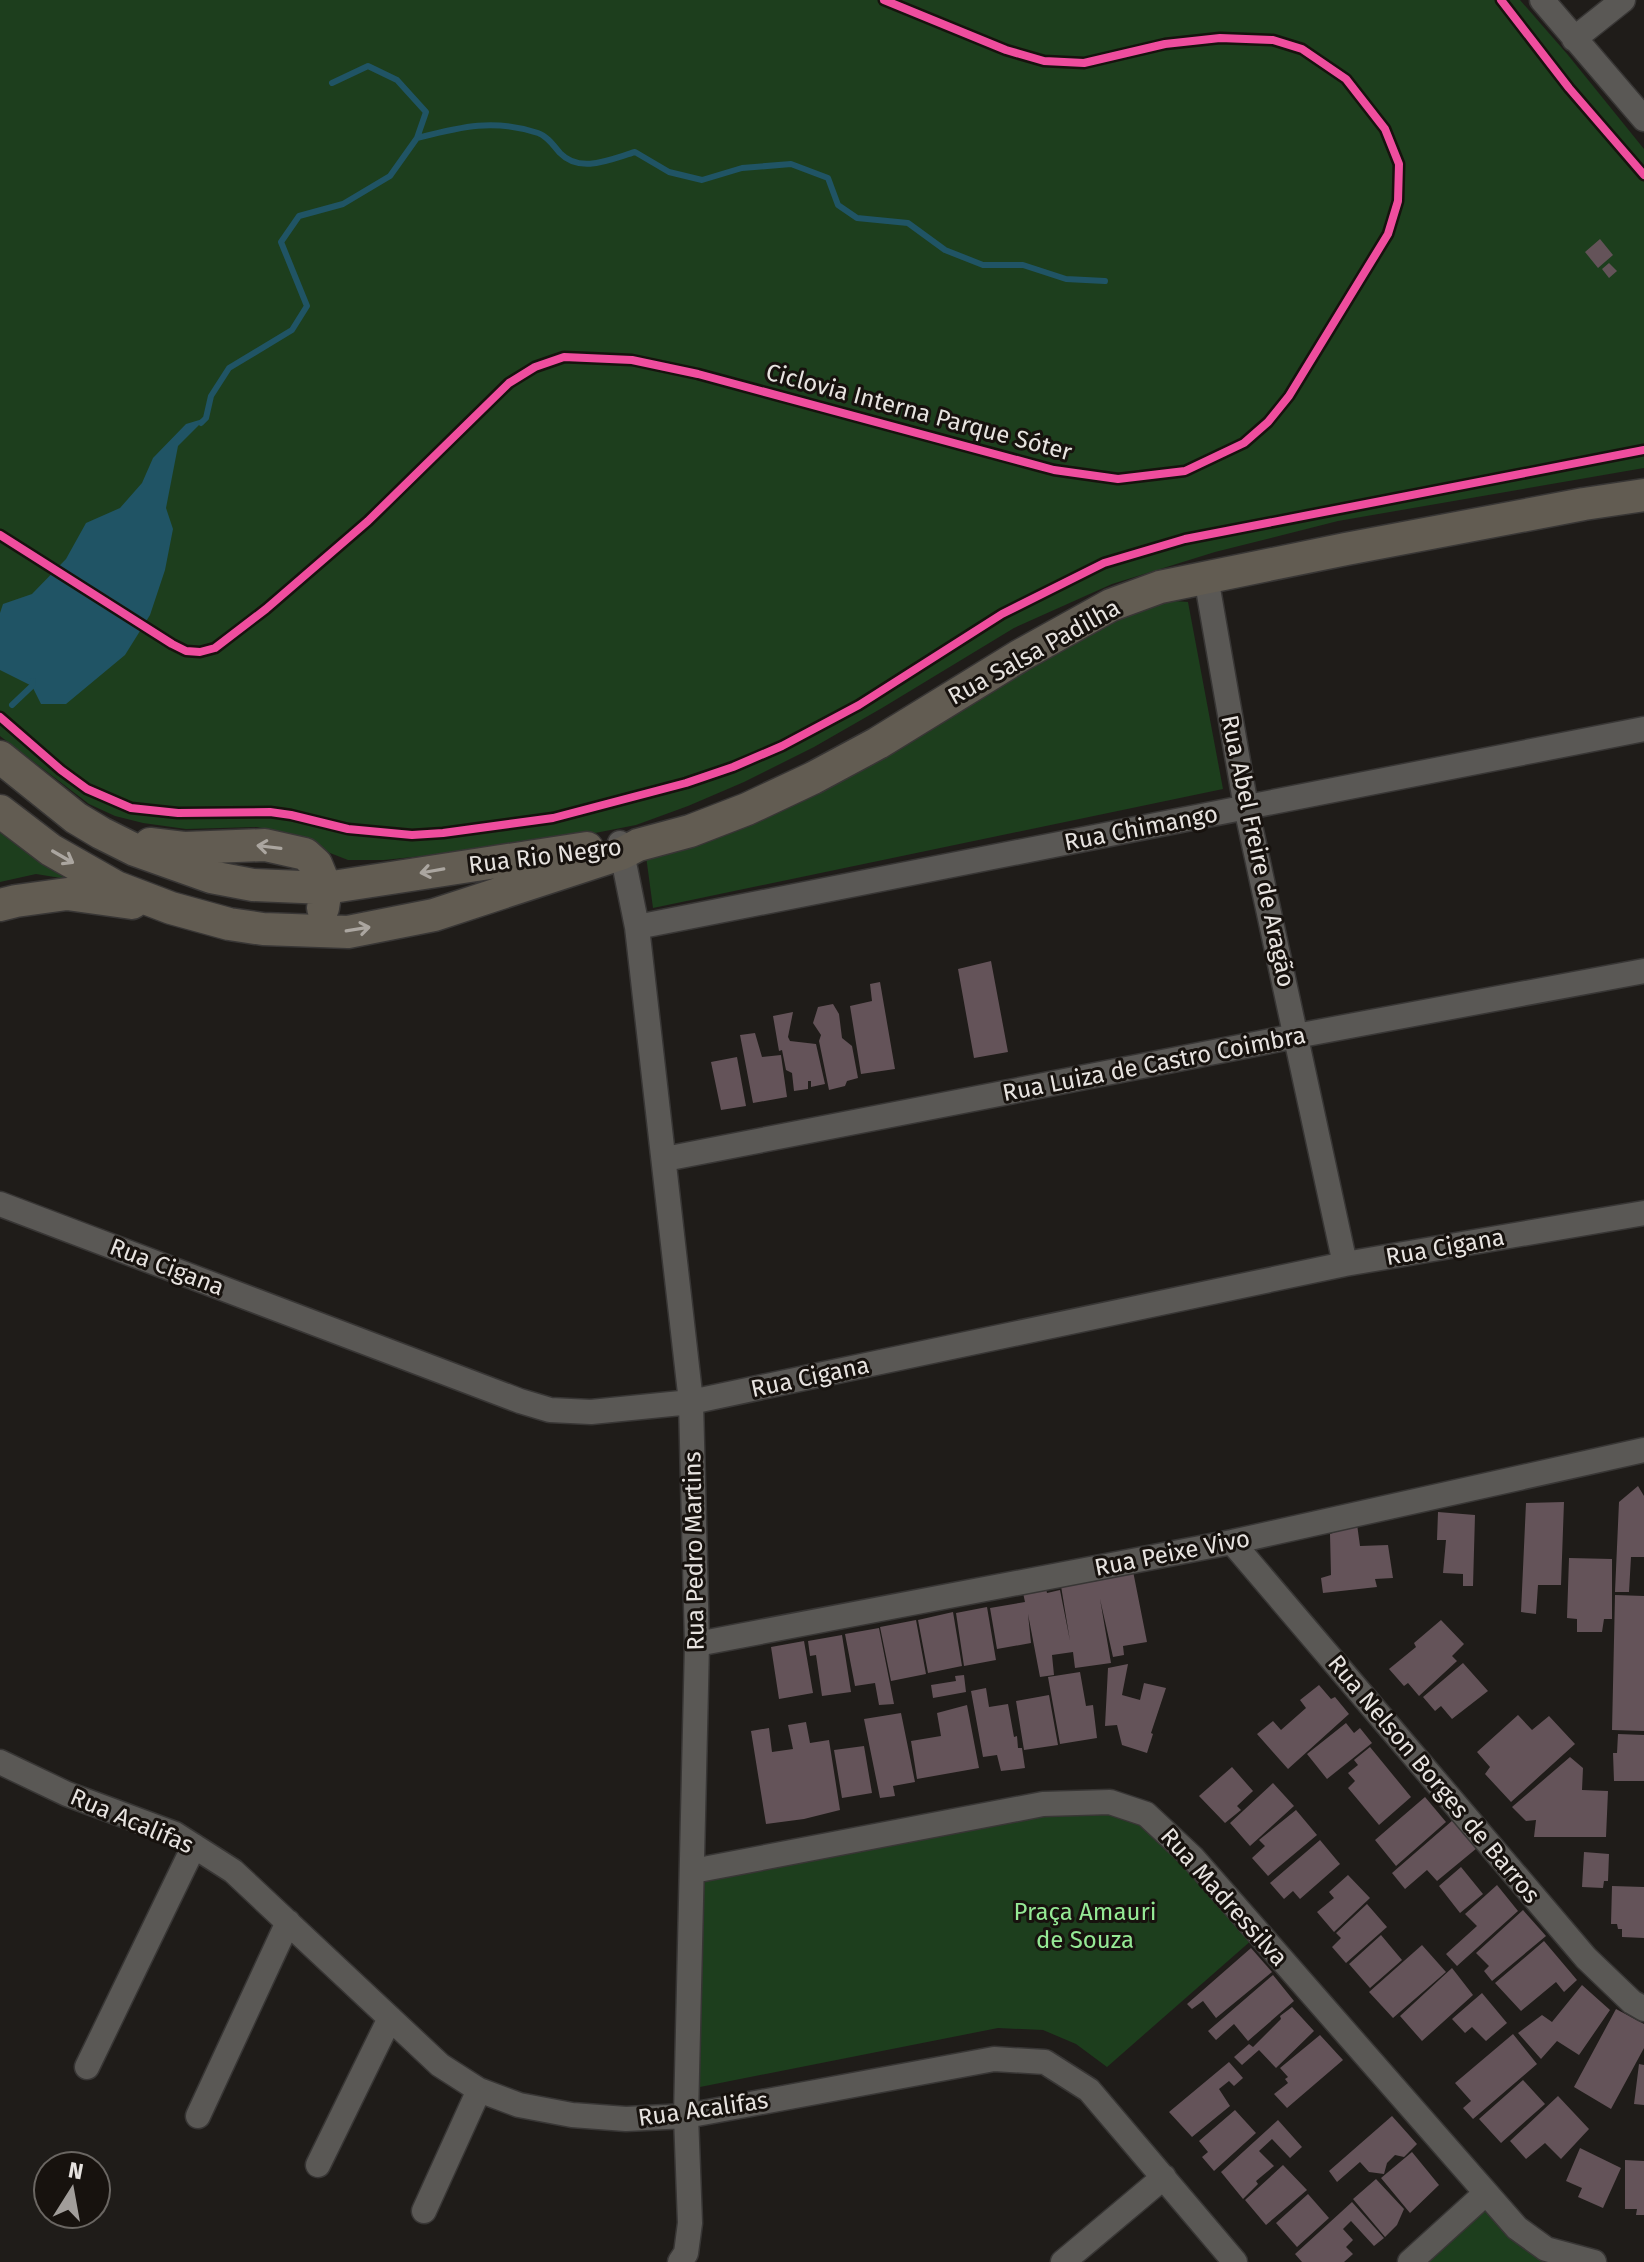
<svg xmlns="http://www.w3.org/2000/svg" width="1644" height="2262" font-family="'Fira Sans',sans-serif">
	<rect width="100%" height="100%" fill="#1f1c19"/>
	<path fill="#1d3e1d" d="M 0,0 L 1520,0 L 1568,55 L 1644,149 L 1644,468 L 1338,521 L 1215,552 L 1112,584 L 1014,628 L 882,708 L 814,747 L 744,782 L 688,806 L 636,825 L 539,844 L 384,860 L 348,860 L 330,853 L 311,839 L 257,827 L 186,829 L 143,823 L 115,816 L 89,804 L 0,736 Z
		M 1160,600 L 1188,602 L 1223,789 L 653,908 L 646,856 L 1118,616 Z
		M 0,824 L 73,880 L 36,874 L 0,882 Z
		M 1108,1811 L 1140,1822 L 1162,1842 L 1253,1939 L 1107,2067 L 1076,2044 L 1043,2030 L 998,2028 L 695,2088 L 703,1876 L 1040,1813 Z
		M 1485,2205 L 1561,2262 L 1423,2262 Z"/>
	<path fill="#205465" d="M 206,418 L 178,446 L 166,508 L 173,529 L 165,570 L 150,615 L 125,655 L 66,704 L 41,704 L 32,686 L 0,670 L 0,613 L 3,604 L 32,594 L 66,559 L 86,523 L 120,508 L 142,483 L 153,458 L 186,424 Z"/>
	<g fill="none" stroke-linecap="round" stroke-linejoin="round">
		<path stroke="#205465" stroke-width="6" d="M 417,138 C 460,127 493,118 538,133 C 547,136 554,146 560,153 C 580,174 611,159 635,152 L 669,172 L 702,180 L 742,168 L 791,164 L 828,178 L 838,205 L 857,218 L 908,223 L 945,250 L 983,265 L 1023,265 L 1066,279 L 1105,281
			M 201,423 L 206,418 L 211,396 L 229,368 L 292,330 L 307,306 L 281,242 L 299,216 L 343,204 L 390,176 L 417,138 L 426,112 L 397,80 L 368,66 L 332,83
			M 12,705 L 32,686 L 33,681"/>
	</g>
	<path fill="#645359" d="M 1600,239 L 1613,255 L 1598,268 L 1585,252 Z
		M 1609,263 L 1617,271 L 1609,278 L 1602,269 Z
		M 991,961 L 1008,1052 L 974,1058 L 958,969 Z
		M 880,982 L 895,1069 L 861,1074 L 850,1006 L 872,1001 L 870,984 Z
		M 833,1004 L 839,1014 L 842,1038 L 852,1046 L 858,1078 L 847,1081 L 845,1086 L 829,1090 L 819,1041 L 821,1035 L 813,1023 L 818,1007 Z
		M 793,1012 L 788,1037 L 790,1041 L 816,1044 L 825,1084 L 811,1087 L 811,1081 L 808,1081 L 808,1089 L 794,1091 L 792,1073 L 786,1070 L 782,1050 L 779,1051 L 773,1016 Z
		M 755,1033 L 762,1057 L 781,1055 L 787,1097 L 753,1103 L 740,1035 Z
		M 737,1057 L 746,1106 L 721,1110 L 711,1062 Z
		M 1638,1486 L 1644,1496 L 1644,1557 L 1631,1557 L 1629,1592 L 1615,1592 L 1619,1502 Z
		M 1564,1502 L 1561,1585 L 1538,1585 L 1536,1614 L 1521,1612 L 1526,1503 Z
		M 1438,1512 L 1475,1515 L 1473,1586 L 1463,1586 L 1463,1574 L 1443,1573 L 1446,1540 L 1437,1540 Z
		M 1357,1524 L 1360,1546 L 1388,1545 L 1393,1578 L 1375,1579 L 1377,1587 L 1323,1593 L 1321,1578 L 1331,1575 L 1330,1534 Z
		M 1569,1558 L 1612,1559 L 1612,1619 L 1604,1619 L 1602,1632 L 1577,1632 L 1577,1619 L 1567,1618 Z
		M 1133,1571 L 1147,1642 L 1123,1646 L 1124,1655 L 1113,1657 L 1100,1599 L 1111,1663 L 1075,1668 L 1073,1652 L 1052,1655 L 1054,1675 L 1040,1677 L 1028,1614 L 1031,1643 L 997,1649 L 990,1608 L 1025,1602 L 1022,1588 L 1045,1584 L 1047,1593 L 1060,1590 L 1070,1641 L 1061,1586 L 1097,1581 L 1096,1577 Z
		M 1615,1595 L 1644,1596 L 1644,1731 L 1612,1730 Z
		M 987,1607 L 996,1660 L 964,1666 L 956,1613 Z
		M 953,1612 L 962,1666 L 928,1673 L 918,1620 Z
		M 916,1620 L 926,1674 L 891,1681 L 880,1627 Z
		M 1441,1620 L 1464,1644 L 1452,1656 L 1457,1661 L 1419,1696 L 1408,1683 L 1404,1686 L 1389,1669 L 1416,1647 L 1414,1643 Z
		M 879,1628 L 894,1704 L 879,1705 L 875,1683 L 855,1686 L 845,1634 Z
		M 842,1635 L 851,1692 L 822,1696 L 816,1655 L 810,1656 L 808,1641 Z
		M 804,1641 L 813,1693 L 779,1699 L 771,1647 Z
		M 1463,1663 L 1488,1691 L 1452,1719 L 1441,1706 L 1435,1711 L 1423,1697 Z
		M 1128,1664 L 1122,1695 L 1140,1700 L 1144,1683 L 1166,1688 L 1151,1733 L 1153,1734 L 1147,1753 L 1122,1745 L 1117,1725 L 1105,1726 L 1108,1668 Z
		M 1080,1672 L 1086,1706 L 1093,1705 L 1097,1738 L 1060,1744 L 1048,1677 Z
		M 964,1675 L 966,1692 L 933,1698 L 931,1685 L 956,1681 L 955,1676 Z
		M 1319,1685 L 1331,1699 L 1335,1697 L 1349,1714 L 1288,1769 L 1257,1734 L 1273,1721 L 1281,1730 L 1306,1708 L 1300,1700 Z
		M 986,1688 L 989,1707 L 1008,1704 L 1014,1737 L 1017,1736 L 1018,1748 L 1022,1748 L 1025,1768 L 1001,1771 L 997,1755 L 983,1757 L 971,1691 Z
		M 1049,1695 L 1058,1745 L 1024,1750 L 1016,1701 Z
		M 967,1705 L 979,1768 L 917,1779 L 911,1741 L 941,1736 L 937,1713 Z
		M 901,1713 L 915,1782 L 893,1786 L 895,1796 L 880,1798 L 864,1719 Z
		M 1518,1715 L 1532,1730 L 1549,1716 L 1575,1744 L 1511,1802 L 1485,1774 L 1490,1767 L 1477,1752 Z
		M 806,1722 L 810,1743 L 829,1740 L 840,1810 L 804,1819 L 766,1824 L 751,1731 L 769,1728 L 772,1752 L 793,1749 L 788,1725 Z
		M 1346,1723 L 1354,1733 L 1360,1728 L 1372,1743 L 1327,1779 L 1307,1754 Z
		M 1618,1734 L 1644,1735 L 1644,1781 L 1614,1781 L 1613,1753 L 1617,1753 Z
		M 864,1746 L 872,1793 L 842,1798 L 834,1750 Z
		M 1370,1747 L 1411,1797 L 1379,1825 L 1348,1788 L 1355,1781 L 1348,1773 L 1358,1765 L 1354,1760 Z
		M 1570,1757 L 1583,1768 L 1582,1790 L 1608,1791 L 1606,1837 L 1534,1837 L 1536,1820 L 1526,1821 L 1512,1807 Z
		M 1232,1767 L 1253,1791 L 1237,1806 L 1241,1810 L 1225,1823 L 1199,1796 Z
		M 1273,1783 L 1294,1806 L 1250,1846 L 1230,1823 Z
		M 1425,1797 L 1446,1822 L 1396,1866 L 1375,1840 Z
		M 1296,1810 L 1317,1835 L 1268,1876 L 1252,1858 L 1265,1846 L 1259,1840 Z
		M 1453,1820 L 1477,1848 L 1437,1881 L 1427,1870 L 1405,1889 L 1392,1873 Z
		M 1320,1840 L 1340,1864 L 1300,1899 L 1293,1891 L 1284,1899 L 1270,1883 Z
		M 1584,1852 L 1609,1854 L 1608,1881 L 1604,1881 L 1603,1888 L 1582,1887 Z
		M 1461,1867 L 1483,1894 L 1460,1913 L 1439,1886 Z
		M 1348,1875 L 1370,1898 L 1334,1932 L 1317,1912 L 1334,1898 L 1329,1892 Z
		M 1497,1885 L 1518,1911 L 1457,1966 L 1446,1954 L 1477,1926 L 1465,1914 Z
		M 1612,1886 L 1644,1887 L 1644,1938 L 1622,1937 L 1622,1929 L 1618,1929 L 1617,1924 L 1611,1924 Z
		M 1367,1904 L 1387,1927 L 1346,1963 L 1332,1947 L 1341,1938 L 1336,1933 Z
		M 1523,1910 L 1546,1936 L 1492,1981 L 1484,1971 L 1489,1966 L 1476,1953 Z
		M 1381,1935 L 1402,1960 L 1370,1988 L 1349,1964 Z
		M 1544,1941 L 1577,1980 L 1564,1992 L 1556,1982 L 1521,2011 L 1495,1983 Z
		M 1422,1945 L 1446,1972 L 1393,2018 L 1369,1992 Z
		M 1251,1948 L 1272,1972 L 1216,2018 L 1203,2001 L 1192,2009 L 1187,2004 Z
		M 1452,1968 L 1473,1995 L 1422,2041 L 1400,2016 Z
		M 1273,1975 L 1294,2001 L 1248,2041 L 1234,2024 L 1216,2040 L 1208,2031 Z
		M 1582,1985 L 1610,2010 L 1579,2055 L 1557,2041 L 1541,2059 L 1518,2033 L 1542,2015 L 1552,2022 Z
		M 1482,1993 L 1507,2023 L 1486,2041 L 1472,2027 L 1465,2033 L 1452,2019 Z
		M 1292,2007 L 1314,2031 L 1276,2068 L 1259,2050 L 1242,2065 L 1234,2057 L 1249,2044 L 1253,2047 L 1281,2019 L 1280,2016 Z
		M 1616,2009 L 1644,2024 L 1644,2048 L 1611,2109 L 1574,2087 Z
		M 1513,2034 L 1537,2064 L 1473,2119 L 1463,2108 L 1471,2101 L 1455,2083 Z
		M 1320,2035 L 1343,2060 L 1287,2108 L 1274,2094 L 1288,2083 L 1285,2079 L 1288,2077 L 1280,2068 Z
		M 1229,2062 L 1243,2078 L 1234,2086 L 1229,2081 L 1219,2089 L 1230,2106 L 1192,2137 L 1169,2112 Z
		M 1639,2064 L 1644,2065 L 1644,2105 L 1634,2104 Z
		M 1523,2080 L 1545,2104 L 1501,2143 L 1479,2119 Z
		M 1558,2096 L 1589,2129 L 1561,2159 L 1545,2143 L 1526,2159 L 1510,2141 Z
		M 1235,2110 L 1256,2133 L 1214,2171 L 1202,2157 L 1208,2152 L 1199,2141 Z
		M 1392,2116 L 1417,2144 L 1404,2157 L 1395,2155 L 1387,2163 L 1384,2174 L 1369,2172 L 1360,2162 L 1337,2182 L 1329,2171 Z
		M 1278,2120 L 1302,2147 L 1290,2158 L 1272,2139 L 1259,2151 L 1274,2166 L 1256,2181 L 1258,2184 L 1243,2199 L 1221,2172 Z
		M 1580,2148 L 1621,2168 L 1603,2208 L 1578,2197 L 1582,2188 L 1566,2181 Z
		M 1412,2152 L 1439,2185 L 1410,2213 L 1381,2178 Z
		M 1625,2160 L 1644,2161 L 1644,2215 L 1636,2215 L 1637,2209 L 1625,2209 Z
		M 1283,2165 L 1307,2190 L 1266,2225 L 1245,2200 Z
		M 1376,2179 L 1404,2209 L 1397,2225 L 1385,2237 L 1353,2199 Z
		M 1308,2194 L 1329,2218 L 1297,2247 L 1276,2223 Z
		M 1352,2202 L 1384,2238 L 1374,2246 L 1351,2221 L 1343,2229 L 1353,2240 L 1346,2247 L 1353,2254 L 1344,2262 L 1302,2262 L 1295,2254 Z"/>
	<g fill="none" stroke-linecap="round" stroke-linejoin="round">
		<g stroke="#383635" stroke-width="27">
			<path id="minor" d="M 1542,0 L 1644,119
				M 1574,39 L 1623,0
				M 1206,577 L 1246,807 L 1345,1264
				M 620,843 L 637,927 L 691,1402 L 697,1644 L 686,2116 L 690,2223 L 686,2253 L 680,2262
				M 637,927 L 1644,729
				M 665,1159 L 1296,1036 L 1644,971
				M 0,1204 L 520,1401 L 550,1410 L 591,1412 L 691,1402 L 1345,1264 L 1644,1213
				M 1232,1542 L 1586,1958 L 1632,2002 L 1644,2009
				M 697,1644 L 1232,1542 L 1644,1450
				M 0,1762 L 67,1794 L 175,1834 L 233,1871 L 440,2065 L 479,2090 L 519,2105 L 572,2115 L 626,2119 L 686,2116 L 994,2059 L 1045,2062 L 1089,2090 L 1235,2262
				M 693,1871 L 1043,1804 L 1110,1802 L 1146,1814 L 1192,1857 L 1517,2228 L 1546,2249 L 1594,2262
				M 87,2067 L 194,1846
				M 198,2116 L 288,1922
				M 318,2165 L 390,2018
				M 424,2211 L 479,2090
				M 1063,2262 L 1164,2177
				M 1410,2262 L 1486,2193"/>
		</g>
		<g stroke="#383635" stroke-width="35">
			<path id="major" d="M 0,757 L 76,818 L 101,833 L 135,850 L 211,877 L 253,885 L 326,888 L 587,848
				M 0,811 L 51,850 L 116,887 L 171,908 L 229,924 L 263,929 L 348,932 L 434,915 L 623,853 L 638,845 L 690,831 L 747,809 L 813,778 L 878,743 L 1021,655 L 1111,605 L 1160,587 L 1346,549 L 1584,504 L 1644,495
				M 150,844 L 184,848 L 265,845 L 305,854 L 316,864 L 326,888 L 323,908
				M 0,905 L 16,901 L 67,894 L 132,903"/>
		</g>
		<use href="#minor" stroke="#5a5855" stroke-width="24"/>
		<use href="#major" stroke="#625c52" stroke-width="32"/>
		<g stroke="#17120e" stroke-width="13">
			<path id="cycleway" d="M 1501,0 L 1569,88 L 1644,175
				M 0,535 L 172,644 L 186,651 L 200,652 L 215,648 L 266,609 L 368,521 L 509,383 L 535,367 L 564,357 L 632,360 L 698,374 L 1054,470 L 1118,479 L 1185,471 L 1244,443 L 1268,422 L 1289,396 L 1388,234 L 1398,201 L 1399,164 L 1385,129 L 1346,79 L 1302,49 L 1273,40 L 1220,38 L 1165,44 L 1084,63 L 1044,61 L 1006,50 L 884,0
				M 0,717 L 61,770 L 87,789 L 131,808 L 178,813 L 270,812 L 291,815 L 348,829 L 412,835 L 443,833 L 553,818 L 686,783 L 733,767 L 782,746 L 859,705 L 1002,614 L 1104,563 L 1185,539 L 1644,450"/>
		</g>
		<use href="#cycleway" stroke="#ef4d9e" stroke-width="8"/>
	</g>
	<defs><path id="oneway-shaft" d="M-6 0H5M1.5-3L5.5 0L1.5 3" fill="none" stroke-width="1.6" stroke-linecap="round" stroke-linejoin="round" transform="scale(2)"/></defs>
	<g stroke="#aba6a0">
		<use href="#oneway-shaft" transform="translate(269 847) rotate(-173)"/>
		<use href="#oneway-shaft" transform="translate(63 857) rotate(30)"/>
		<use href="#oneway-shaft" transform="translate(432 871) rotate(170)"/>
		<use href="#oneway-shaft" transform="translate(358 929) rotate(-9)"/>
	</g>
	<g text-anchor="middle" stroke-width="6" stroke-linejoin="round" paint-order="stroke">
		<g font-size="24" fill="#e7e3e0" stroke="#17120e">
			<text transform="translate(919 412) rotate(15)" y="8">Ciclovia Interna Parque Sóter</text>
			<text transform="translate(1034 652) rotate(-29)" y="8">Rua Salsa Padilha</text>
			<text transform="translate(1141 828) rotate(-11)" y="8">Rua Chimango</text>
			<text transform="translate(1258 851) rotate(78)" y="8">Rua Abel Freire de Aragão</text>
			<text transform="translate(545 856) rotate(-7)" y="8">Rua Rio Negro</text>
			<text transform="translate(1154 1064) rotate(-11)" y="8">Rua Luiza de Castro Coimbra</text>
			<text transform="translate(1445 1247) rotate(-10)" y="8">Rua Cigana</text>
			<text transform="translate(167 1267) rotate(21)" y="8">Rua Cigana</text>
			<text transform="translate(810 1377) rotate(-12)" y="8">Rua Cigana</text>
			<text transform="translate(694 1551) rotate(-91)" y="8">Rua Pedro Martins</text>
			<text transform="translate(1172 1553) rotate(-11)" y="8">Rua Peixe Vivo</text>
			<text transform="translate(1434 1779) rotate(50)" y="8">Rua Nelson Borges de Barros</text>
			<text transform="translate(132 1821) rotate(23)" y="8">Rua Acalifas</text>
			<text transform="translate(1224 1897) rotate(48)" y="8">Rua Madressilva</text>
			<text transform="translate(703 2109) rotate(-8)" y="8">Rua Acalifas</text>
		</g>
		<g font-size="24" fill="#95e995" stroke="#17120e">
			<text x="1085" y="1920">Praça Amauri<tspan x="1085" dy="28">de Souza</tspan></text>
		</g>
	</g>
	<g transform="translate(72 2190) rotate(11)"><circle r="38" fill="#17120e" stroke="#6a6662" stroke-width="2"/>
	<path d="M0-6L14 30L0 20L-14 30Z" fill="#a19d9a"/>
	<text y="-12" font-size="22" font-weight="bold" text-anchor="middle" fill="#e7e3e0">N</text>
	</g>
</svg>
